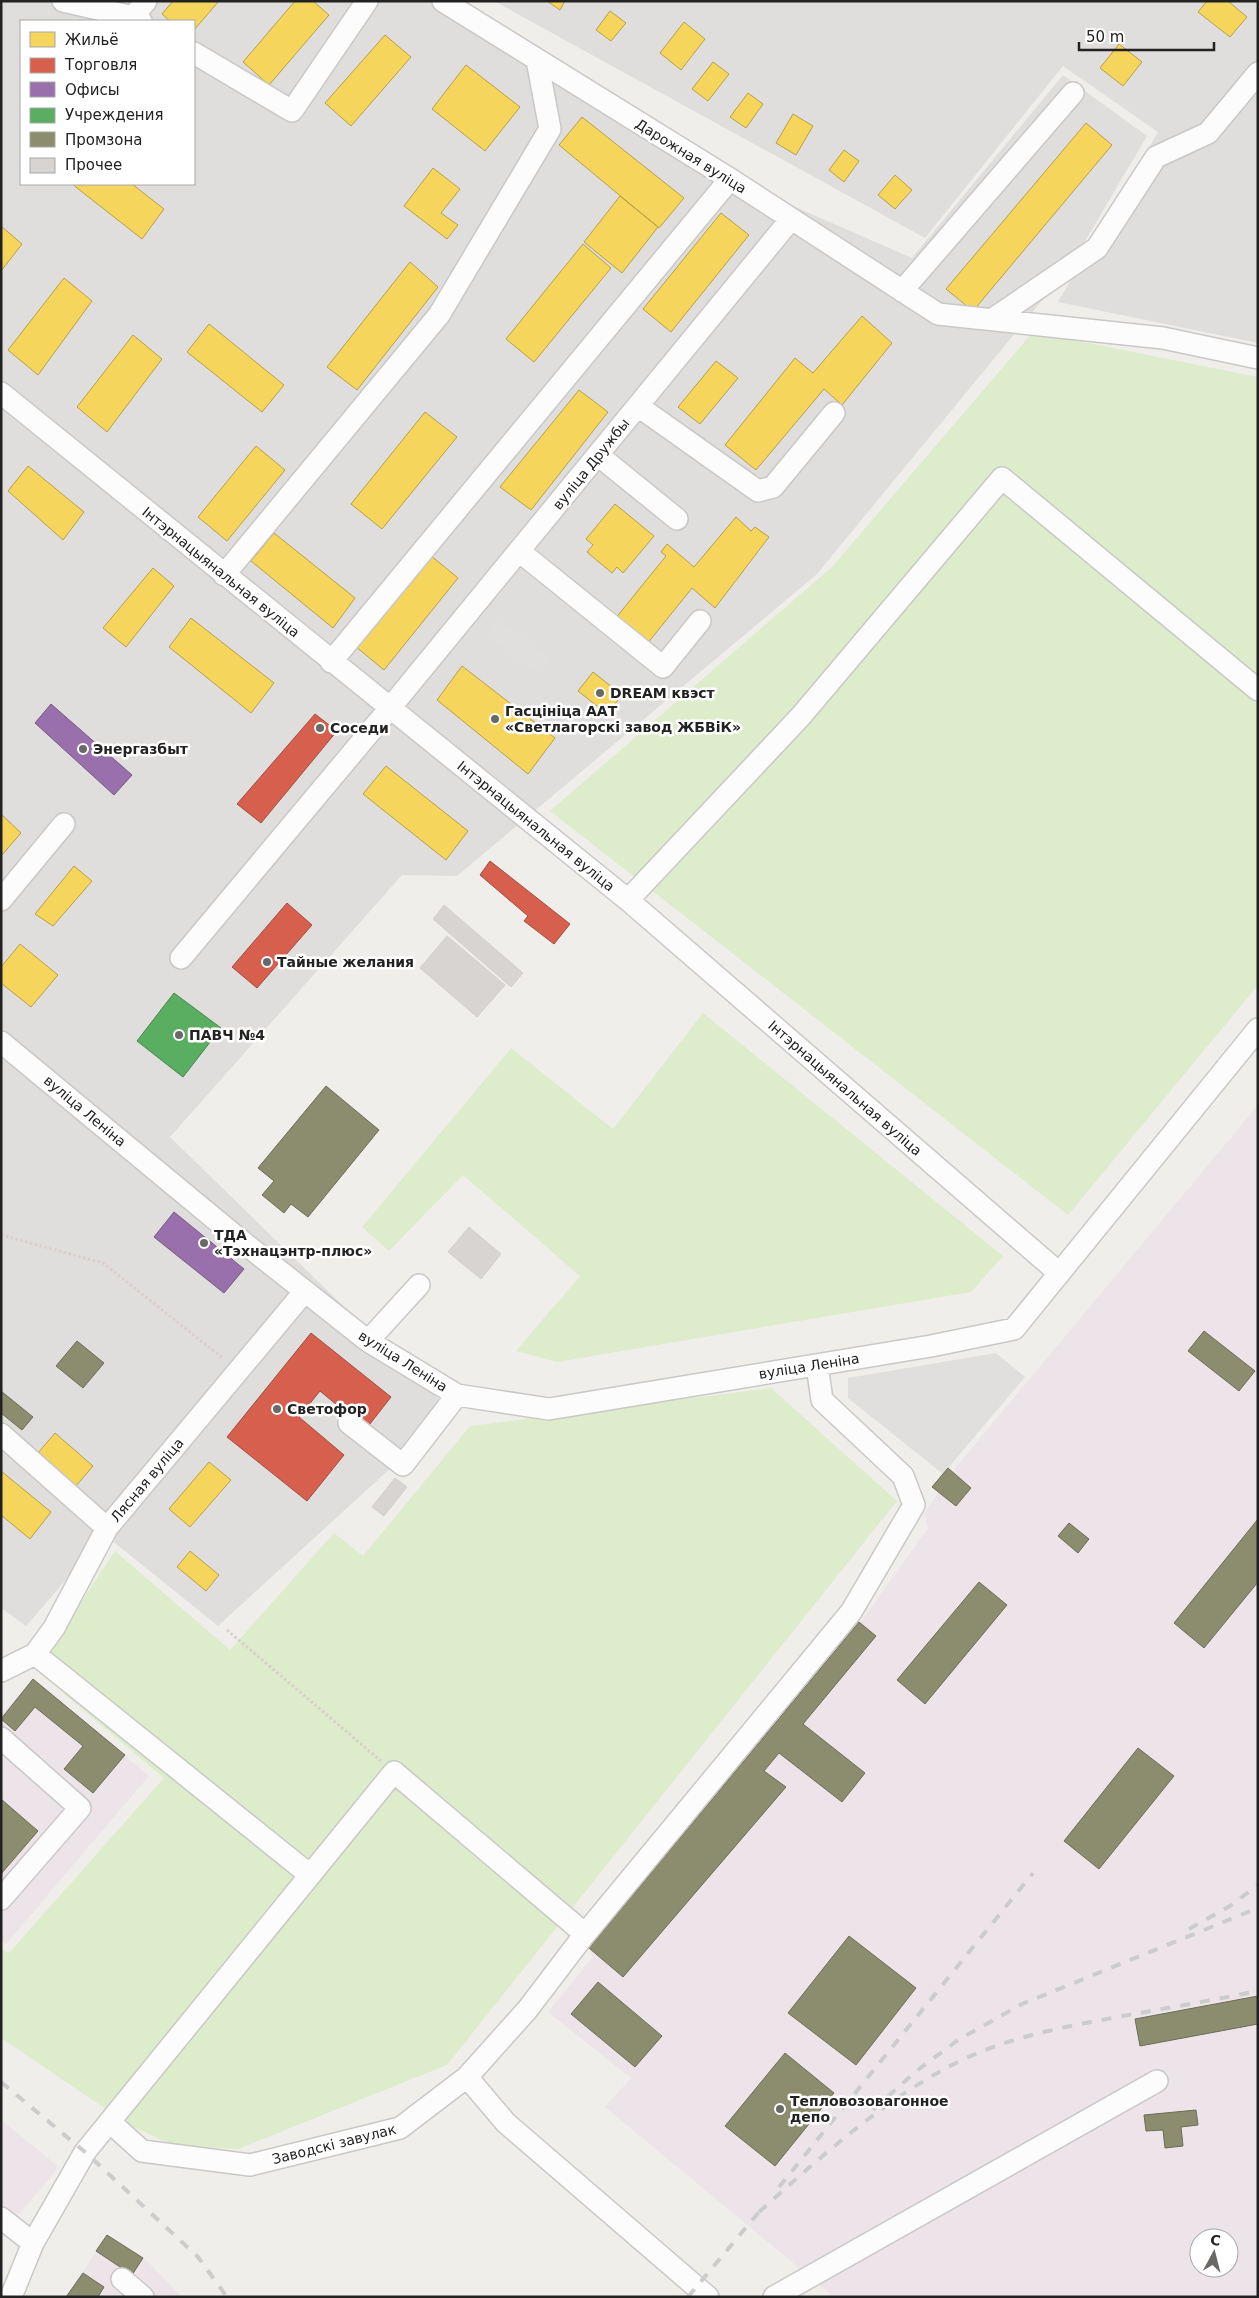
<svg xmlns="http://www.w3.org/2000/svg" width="1259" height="2298" font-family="'DejaVu Sans',sans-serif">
	<rect width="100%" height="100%" fill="#f0eeeb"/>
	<path fill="#dfdedc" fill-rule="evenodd" d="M 1,1 L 451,1 L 519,38 L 793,206 L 912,258 L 1063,75 L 1147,136 L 1071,265 L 817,574 L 457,876 L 402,875 L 170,1137 L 452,1412 L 218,1626 L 105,1535 L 26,1626 L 1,1608 ZM 21,21 L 194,21 L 194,184 L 21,184 Z
		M 494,1 L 1258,1 L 1258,343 L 1058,302 L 1158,132 L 1063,66 L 925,238 Z"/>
	<path fill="#ede4e9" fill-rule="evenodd" d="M 1258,1105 L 1258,2297 L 834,2297 L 605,2107 L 631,2078 L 548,2012 L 593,1957 L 589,1948 L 858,1626 L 928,1528 L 924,1514 L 952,1472 ZM 1199,2238 L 1229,2238 L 1229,2268 L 1199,2268 Z
		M 33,1679 L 149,1776 L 6,1944 L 1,1940 L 1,1715 Z
		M 1,2120 L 59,2167 L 17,2217 L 1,2204 Z
		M 107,2235 L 149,2263 L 182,2297 L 66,2297 Z"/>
	<path fill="#ddeccb" d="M 1033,332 L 1258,377 L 1258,985 L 1068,1215 L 550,811 L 832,567 Z
		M 703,1013 L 1003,1256 L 971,1292 L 557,1362 L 516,1351 L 580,1276 L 463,1175 L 389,1251 L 362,1227 L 511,1048 L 613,1129 Z
		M 771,1388 L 897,1501 L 447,2065 L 238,2149 L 176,2146 L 131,2126 L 1,2038 L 1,1949 L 9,1953 L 164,1778 L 36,1670 L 115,1551 L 230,1650 L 334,1533 L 363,1556 L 470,1426 Z"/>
	<path fill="#e0dfde" d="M 499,620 L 549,660 L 538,674 L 488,634 Z
		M 996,1353 L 1025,1377 L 943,1474 L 848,1398 L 848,1378 Z"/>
	<path fill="#f6d55c" stroke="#b69f4b" d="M 173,1 L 219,1 L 194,30 L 194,21 L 170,21 L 162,14 Z
		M 295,1 L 313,1 L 329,15 L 269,85 L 243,62 Z
		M 547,1 L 565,1 L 560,10 Z
		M 1207,1 L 1228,1 L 1247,17 L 1230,37 L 1198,12 Z
		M 610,11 L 626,23 L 611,41 L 596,30 Z
		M 684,22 L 705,39 L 681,70 L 660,53 Z
		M 385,35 L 411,57 L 351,126 L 325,103 Z
		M 1119,44 L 1142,62 L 1123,86 L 1100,68 Z
		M 713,62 L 729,74 L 708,101 L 692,89 Z
		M 466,65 L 520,107 L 485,151 L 432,109 Z
		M 748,93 L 763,104 L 746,128 L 730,117 Z
		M 793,114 L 813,126 L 796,155 L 776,143 Z
		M 582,117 L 684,198 L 659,228 L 559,145 Z
		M 1086,123 L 1112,145 L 973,311 L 946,289 Z
		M 844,150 L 859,161 L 844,182 L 829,170 Z
		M 433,168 L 460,189 L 441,213 L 458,225 L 447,239 L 404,206 Z
		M 895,175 L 912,190 L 895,209 L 878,195 Z
		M 72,184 L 132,184 L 164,209 L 142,239 Z
		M 620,196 L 658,227 L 622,273 L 584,242 Z
		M 721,213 L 749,235 L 671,332 L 643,309 Z
		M 1,226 L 22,244 L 1,271 Z
		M 583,244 L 611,268 L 534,362 L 506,339 Z
		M 410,262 L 438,287 L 357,390 L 327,367 Z
		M 64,278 L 92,301 L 38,375 L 8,350 Z
		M 862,316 L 892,343 L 842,405 L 824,389 L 756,470 L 725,445 L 795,358 L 813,373 Z
		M 209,324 L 284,385 L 262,412 L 187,352 Z
		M 133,335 L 162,359 L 107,432 L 77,407 Z
		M 716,361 L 738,378 L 700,424 L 678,407 Z
		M 579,390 L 608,412 L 531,510 L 500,487 Z
		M 425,412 L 457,437 L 382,529 L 351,504 Z
		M 256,446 L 285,470 L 227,541 L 198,517 Z
		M 28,466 L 84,512 L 63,540 L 8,491 Z
		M 615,504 L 654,536 L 623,573 L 617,567 L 612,573 L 587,552 L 593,545 L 586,539 Z
		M 736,517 L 751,531 L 755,527 L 769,537 L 715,608 L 692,588 L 647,644 L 615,619 L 666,556 L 661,552 L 667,544 L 694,567 Z
		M 274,533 L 355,598 L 333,628 L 251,561 Z
		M 430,555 L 458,578 L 384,670 L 355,646 Z
		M 153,568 L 174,586 L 126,647 L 103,628 Z
		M 191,618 L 274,683 L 251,713 L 169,647 Z
		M 462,666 L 555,738 L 528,774 L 437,700 Z
		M 593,672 L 622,695 L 607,714 L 578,691 Z
		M 386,766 L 468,831 L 446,860 L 363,794 Z
		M 1,814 L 21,833 L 1,856 Z
		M 74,866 L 92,881 L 53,926 L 35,914 Z
		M 20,944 L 58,975 L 31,1007 L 1,983 L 1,967 Z
		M 55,1433 L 93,1466 L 76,1486 L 38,1453 Z
		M 209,1462 L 231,1480 L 190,1527 L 169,1509 Z
		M 1,1471 L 51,1512 L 30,1539 L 1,1515 Z
		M 190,1551 L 219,1575 L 206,1591 L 177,1567 Z"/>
	<path fill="#d6604d" stroke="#a04d40" d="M 315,714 L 337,731 L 261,823 L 237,804 Z
		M 490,861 L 570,924 L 554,944 L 524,921 L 528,916 L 480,875 Z
		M 287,903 L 312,925 L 257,988 L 232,967 Z
		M 311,1333 L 391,1397 L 366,1429 L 320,1391 L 299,1417 L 344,1455 L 307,1501 L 227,1437 Z"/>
	<path fill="#9970ab" stroke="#755982" d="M 51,704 L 132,775 L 114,795 L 35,723 Z
		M 174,1212 L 244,1269 L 224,1293 L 154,1237 Z"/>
	<path fill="#5aae61" stroke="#49844e" d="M 174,993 L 221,1028 L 183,1077 L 137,1041 Z"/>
	<path fill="#8c8c6e" stroke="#6c6c57" d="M 326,1086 L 379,1130 L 308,1217 L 291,1204 L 284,1213 L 262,1195 L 274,1181 L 258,1168 Z
		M 1204,1331 L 1255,1371 L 1239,1391 L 1188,1351 Z
		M 77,1341 L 104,1363 L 83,1388 L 56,1366 Z
		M 1,1391 L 33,1417 L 22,1430 L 1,1413 Z
		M 948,1468 L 971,1488 L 956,1506 L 932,1487 Z
		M 1258,1519 L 1258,1582 L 1204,1648 L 1174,1623 Z
		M 1069,1523 L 1089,1539 L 1078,1553 L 1058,1536 Z
		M 979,1582 L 1007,1605 L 925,1704 L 897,1680 Z
		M 859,1622 L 876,1636 L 803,1724 L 865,1773 L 842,1802 L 779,1753 L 764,1771 L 786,1787 L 623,1977 L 589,1948 Z
		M 33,1679 L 125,1755 L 93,1793 L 64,1769 L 83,1746 L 35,1707 L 15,1731 L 1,1719 Z
		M 1138,1748 L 1174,1776 L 1099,1869 L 1064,1841 Z
		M 1,1799 L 38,1831 L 1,1874 Z
		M 849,1936 L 916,1988 L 856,2065 L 788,2013 Z
		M 598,1982 L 662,2036 L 635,2067 L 571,2014 Z
		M 1258,1996 L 1258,2024 L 1140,2046 L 1135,2019 Z
		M 785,2053 L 834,2093 L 775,2166 L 725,2126 Z
		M 1196,2110 L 1198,2125 L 1181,2127 L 1183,2146 L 1165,2148 L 1163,2130 L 1146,2131 L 1144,2115 Z
		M 107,2235 L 143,2258 L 132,2275 L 96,2251 Z
		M 83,2273 L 104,2287 L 98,2297 L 66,2297 Z"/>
	<path fill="#d7d4d2" stroke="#d3d0cc" d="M 444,905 L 523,973 L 511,987 L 433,919 Z
		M 447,936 L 505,985 L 477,1017 L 420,968 Z
		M 469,1227 L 501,1254 L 481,1279 L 448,1252 Z
		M 395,1478 L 407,1487 L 384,1516 L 372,1507 Z"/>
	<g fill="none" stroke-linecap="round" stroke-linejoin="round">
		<g stroke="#c9c8c7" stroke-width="24">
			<path id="minor" d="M 63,1 L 133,17 L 141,21
				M 443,1 L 730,179 L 938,314 L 1163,338 L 1258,358
				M 133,17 L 146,1
				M 194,53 L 292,111 L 367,1
				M 902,291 L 1073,93
				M 993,319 L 1097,248 L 1156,157 L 1208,133 L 1258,73
				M 1,393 L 628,900 L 1059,1273
				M 638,406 L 758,491 L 773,487 L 834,413
				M 598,455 L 677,519
				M 519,551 L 663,667 L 700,621
				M 224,575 L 439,315 L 550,129 L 537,60
				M 331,662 L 730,179
				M 1,900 L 64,824
				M 628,900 L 801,716 L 1002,478 L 1258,690
				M 181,958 L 390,708 L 791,219
				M 1,1042 L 239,1239 L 368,1341 L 457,1395 L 549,1409 L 931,1346 L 1014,1329 L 1258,1029
				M 368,1341 L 419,1285
				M 349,1423 L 403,1465 L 457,1395
				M 1,1434 L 107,1528
				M 35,1654 L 310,1875
				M 1,1671 L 35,1654 L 54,1628 L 107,1528 L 305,1291
				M 1,1738 L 80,1808 L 1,1899
				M 467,2077 L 527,2010 L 585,1934 L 851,1612 L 914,1505 L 903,1476 L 822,1400 L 817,1365
				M 110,2122 L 142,2151 L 250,2165 L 400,2128 L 467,2077 L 506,2123 L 708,2297
				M 1,2218 L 33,2243 L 11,2297
				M 33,2243 L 85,2152 L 394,1772 L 585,1934
				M 122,2279 L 143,2297
				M 774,2297 L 1157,2081"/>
		</g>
		<path stroke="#dccecd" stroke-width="3" stroke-dasharray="2.5 2.5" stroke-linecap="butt" d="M 1,1235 L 103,1263 L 224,1359
			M 227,1630 L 381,1761"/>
		<use href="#minor" stroke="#fdfcfc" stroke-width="21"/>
		<path stroke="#ccc" stroke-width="4" stroke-dasharray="10 10" stroke-linecap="butt" d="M 1189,1929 L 1230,1906 L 1258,1885
			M 1,2082 L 85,2152 L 198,2257 L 227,2297
			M 873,2110 L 915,2072 L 958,2040 L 1022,2004 L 1258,1908
			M 779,2187 L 1033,1873
			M 759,2212 C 822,2156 886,2097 962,2060 C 1012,2036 1069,2026 1123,2016 C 1168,2008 1213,2000 1258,1991
			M 688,2297 L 763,2207"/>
	</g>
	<g fill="#6a6968" stroke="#fff" stroke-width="2">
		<circle cx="600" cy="693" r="5"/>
		<circle cx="495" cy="719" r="5"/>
		<circle cx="320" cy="728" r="5"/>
		<circle cx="83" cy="749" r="5"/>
		<circle cx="267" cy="962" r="5"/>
		<circle cx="179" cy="1035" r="5"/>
		<circle cx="204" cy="1243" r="5"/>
		<circle cx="277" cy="1409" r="5"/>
		<circle cx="780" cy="2109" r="5"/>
	</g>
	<g text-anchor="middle" stroke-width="5" stroke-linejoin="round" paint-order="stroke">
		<g font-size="14" fill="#222" stroke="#fff">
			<text transform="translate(691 156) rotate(32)" y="5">Дарожная вуліца</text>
			<text transform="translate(591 464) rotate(-51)" y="5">вуліца Дружбы</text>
			<text transform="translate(221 572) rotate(39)" y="5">Інтэрнацыянальная вуліца</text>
			<text transform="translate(536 826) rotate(39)" y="5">Інтэрнацыянальная вуліца</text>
			<text transform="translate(845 1088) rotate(41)" y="5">Інтэрнацыянальная вуліца</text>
			<text transform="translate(85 1111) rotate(40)" y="5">вуліца Леніна</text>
			<text transform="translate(403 1361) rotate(32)" y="5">вуліца Леніна</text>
			<text transform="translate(809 1366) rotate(-9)" y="5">вуліца Леніна</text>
			<text transform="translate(147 1480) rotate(-50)" y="5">Лясная вуліца</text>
			<text transform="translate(334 2144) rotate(-14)" y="5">Заводскі завулак</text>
		</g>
		<g font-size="14" font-weight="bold" fill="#222" stroke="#fff" text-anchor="start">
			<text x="610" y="698">DREAM квэст</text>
			<text x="505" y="716">Гасцініца ААТ<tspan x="505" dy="16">«Светлагорскі завод ЖБВіК»</tspan></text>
			<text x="330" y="733">Соседи</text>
			<text x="93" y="754">Энергазбыт</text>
			<text x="277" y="967">Тайные желания</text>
			<text x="189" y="1040">ПАВЧ №4</text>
			<text x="214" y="1240">ТДА<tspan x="214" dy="16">«Тэхнацэнтр-плюс»</tspan></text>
			<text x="287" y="1414">Светофор</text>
			<text x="790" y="2106">Тепловозовагонное<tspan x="790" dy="16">депо</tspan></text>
		</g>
	</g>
	<rect width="1259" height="2298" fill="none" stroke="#222222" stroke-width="5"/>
	<rect x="20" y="20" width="175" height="165" fill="#ffffff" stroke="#a7a7a7"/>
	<rect x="30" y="32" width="25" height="15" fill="#f6d55c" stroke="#a7a7a7"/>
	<text x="65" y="45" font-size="15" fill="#222222">Жильё</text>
	<rect x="30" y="58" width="25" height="15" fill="#d6604d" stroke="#a7a7a7"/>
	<text x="65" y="70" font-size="15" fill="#222222">Торговля</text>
	<rect x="30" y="82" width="25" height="15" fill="#9970ab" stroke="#a7a7a7"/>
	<text x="65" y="95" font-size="15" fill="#222222">Офисы</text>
	<rect x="30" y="108" width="25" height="15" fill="#5aae61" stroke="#a7a7a7"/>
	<text x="65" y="120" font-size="15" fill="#222222">Учреждения</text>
	<rect x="30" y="132" width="25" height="15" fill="#8c8c6e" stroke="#a7a7a7"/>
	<text x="65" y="145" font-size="15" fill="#222222">Промзона</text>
	<rect x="30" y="158" width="25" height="15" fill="#d7d4d2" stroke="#a7a7a7"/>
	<text x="65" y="170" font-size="15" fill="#222222">Прочее</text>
	<g transform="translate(1214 2253) rotate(7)"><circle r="24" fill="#ffffff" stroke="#a7a7a7"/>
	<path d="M0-4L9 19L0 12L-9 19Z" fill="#6a6968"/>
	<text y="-8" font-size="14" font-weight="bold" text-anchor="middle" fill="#222222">С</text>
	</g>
	<path d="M1079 42v8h135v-8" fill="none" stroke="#222222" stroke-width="2.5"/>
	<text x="1086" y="42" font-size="15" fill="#222222" stroke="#ffffff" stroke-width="4" paint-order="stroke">50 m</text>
</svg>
